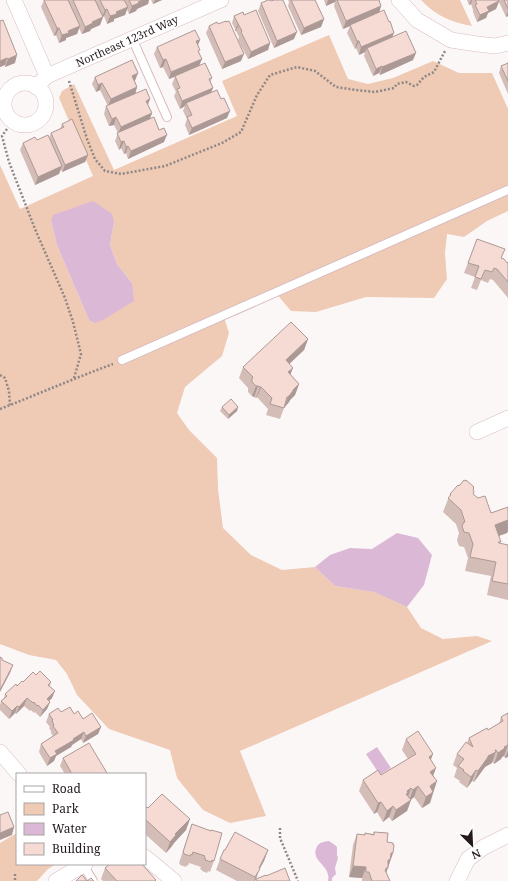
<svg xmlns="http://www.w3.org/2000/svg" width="508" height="881" font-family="'Noto Serif',serif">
	<rect width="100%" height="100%" fill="#fcf7f7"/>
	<path fill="#efcab4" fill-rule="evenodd" d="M 421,0 L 460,0 L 472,26 C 451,22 436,16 421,0 Z
		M 329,35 L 348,79 L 368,84 L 393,78 L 433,61 L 459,73 L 492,73 L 508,109 L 508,211 L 487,221 L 464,237 L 447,234 L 445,253 L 447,279 L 434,298 L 366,297 L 316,312 L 291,311 L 275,292 L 223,314 L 229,333 L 222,356 L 185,387 L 177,413 L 189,430 L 217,458 L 218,489 L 223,528 L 251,555 L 282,570 L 315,567 L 335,586 L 375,592 L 407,607 L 421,628 L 443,639 L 477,636 L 492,641 L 240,751 L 266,816 L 230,823 L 203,810 L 177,778 L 170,750 L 109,729 L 77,695 L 67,674 L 56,660 L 29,655 L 0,644 L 0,165 L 20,209 L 93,176 L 59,98 L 62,91 L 74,84 L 114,170 L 237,116 L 222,81 ZM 51,221 L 114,222 L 110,245 L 117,264 L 132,283 L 89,320 L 57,245 Z
		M 17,833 L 17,864 L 56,864 L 48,869 L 37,881 L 0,881 L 0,843 Z"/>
	<path fill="#dcb8d7" d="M 93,201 L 112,214 L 114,222 L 110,245 L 117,264 L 132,283 L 134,301 L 103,320 L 95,323 L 89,320 L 57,245 L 51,221 L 53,215 Z
		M 397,533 L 418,538 L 432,555 L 424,585 L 407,607 L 374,592 L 335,586 L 315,567 L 330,555 L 350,548 L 372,549 Z
		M 377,747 L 391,768 L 380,775 L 366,754 Z
		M 329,841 L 335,845 L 337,847 L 337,855 L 338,858 L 335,868 L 336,874 L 332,878 L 332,881 L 328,881 C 328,879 329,877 328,875 C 327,865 312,860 316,849 C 318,842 323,842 329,841 Z"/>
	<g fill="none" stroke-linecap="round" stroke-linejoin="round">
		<g stroke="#d8bdc0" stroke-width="10">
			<path id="lane" d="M 132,38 L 167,117
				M 0,100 L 5,100
				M 122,360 L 508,190
				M 83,865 L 93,881"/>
		</g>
		<g stroke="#d8bdc0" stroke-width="16">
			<path id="street" d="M 14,0 L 47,76
				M 399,0 L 417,20 L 451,40 L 477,44 L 495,46 L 508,43
				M4 104a21 21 0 1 1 42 0a21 21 0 1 1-42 0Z
				M 36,87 L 47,76 L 221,0
				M 477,432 L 508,418
				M 0,752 L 19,774
				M 145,857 L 174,881
				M 56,881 L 85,864
				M 457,881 L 468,859 L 484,847 L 508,835"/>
		</g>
		<path stroke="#8e8787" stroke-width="2.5" stroke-dasharray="2 2" stroke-linecap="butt" d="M 69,81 L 87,139 L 95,159 L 105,171 L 121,174 L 165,166 L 222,143 L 241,132 L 257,95 L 270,75 L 297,67 L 315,71 L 336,87 L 356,90 L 375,92 L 394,88 L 397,84 L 406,82 L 414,86 L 417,85 L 424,77 L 434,72 L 445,51
			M 7,129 L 2,136 L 9,162 L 35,229 L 65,298 L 73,322 L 81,354 L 74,378
			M 0,375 L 5,378 L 9,391 L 10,405
			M 0,409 C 38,394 75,378 113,364
			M 280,828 L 280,838 L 298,881
			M 15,874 L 15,881"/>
		<use href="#lane" stroke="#fff" stroke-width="8"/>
		<use href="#street" stroke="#fff" stroke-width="15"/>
	</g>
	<path fill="#d4bcb7" d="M 44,0 L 149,0 L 148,4 L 137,9 L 136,11 L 129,14 L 127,9 L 125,15 L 114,19 L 114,21 L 107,24 L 104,16 L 103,17 L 100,25 L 91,29 L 90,31 L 82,34 L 79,28 L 77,34 L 66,38 L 66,40 L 59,43 L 56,35 L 54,36 L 41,7 Z
		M 151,0 L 162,0 L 153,4 Z
		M 288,0 L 315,0 L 324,19 L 321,27 L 301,35 L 288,6 L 289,2 Z
		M 324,0 L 379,0 L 381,6 L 379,12 L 393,37 L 413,60 L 380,75 L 379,73 L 373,76 L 364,56 L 365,52 L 359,55 L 356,48 L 355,49 L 347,33 L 350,26 L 343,29 L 334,6 L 335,2 L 326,6 Z
		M 467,0 L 508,0 L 508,16 L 506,17 L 499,2 L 496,9 L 488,13 L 486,18 L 477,22 L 473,12 L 473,10 L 471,4 L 469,5 Z
		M 261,3 L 294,39 L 274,48 L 258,11 Z
		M 244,15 L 270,43 L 268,50 L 248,59 L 238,40 L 239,37 L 232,23 L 234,16 Z
		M 0,21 L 15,63 L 5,67 L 5,65 L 0,67 Z
		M 209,26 L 241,61 L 222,69 L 206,33 Z
		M 200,40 L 198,45 L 199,53 L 202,59 L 199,65 L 212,78 L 210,83 L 213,88 L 211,92 L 227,118 L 189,135 L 185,125 L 187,119 L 183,111 L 185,106 L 180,109 L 174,96 L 176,92 L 172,84 L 175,77 L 169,79 L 163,67 L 160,68 L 154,54 L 157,47 Z
		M 508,63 L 508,94 L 499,73 L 501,66 Z
		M 138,73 L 135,81 L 137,87 L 135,94 L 150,99 L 148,105 L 152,113 L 150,119 L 164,142 L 128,159 L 126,153 L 124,154 L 121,148 L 119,150 L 115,141 L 118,133 L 114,125 L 109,126 L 104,114 L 106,106 L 108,106 L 100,90 L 96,92 L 92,84 L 95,77 Z
		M 62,124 L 88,155 L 85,162 L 62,172 L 61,169 L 59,174 L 35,185 L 20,150 L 23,143 L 49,138 L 51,133 L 60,129 Z
		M 477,239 L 507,263 L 508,262 L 508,298 L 493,280 L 490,279 L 488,283 L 481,280 L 477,290 L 471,288 L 475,277 L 464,273 Z
		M 308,339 L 304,350 L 289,364 L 291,375 L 299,384 L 295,395 L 290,400 L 289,402 L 284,408 L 280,419 L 266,415 L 268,409 L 257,397 L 256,398 L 252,396 L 248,392 L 248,388 L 239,378 L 243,367 Z
		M 222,407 L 238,407 L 237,411 L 228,419 L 220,411 Z
		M 466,481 L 473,488 L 473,495 L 491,513 L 508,507 L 508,531 L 507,533 L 499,536 L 500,544 L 508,545 L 508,600 L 487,595 L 491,576 L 465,571 L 468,558 L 464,547 L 459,546 L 457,540 L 459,533 L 456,524 L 443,512 L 450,494 Z
		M 36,675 L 51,682 L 50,686 L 52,698 L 49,701 L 50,702 L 47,709 L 40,717 L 35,712 L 34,713 L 31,710 L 30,711 L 24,706 L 16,714 L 15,713 L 9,719 L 0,710 L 0,705 L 1,701 L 4,698 L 5,694 L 23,682 Z
		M 61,712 L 74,714 L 83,719 L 101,727 L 98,734 L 83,743 L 81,739 L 72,745 L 71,747 L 56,756 L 54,761 L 47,766 L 39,752 L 41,744 L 53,736 L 51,733 L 51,731 L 49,728 L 50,727 L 46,722 L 49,714 Z
		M 508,713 L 508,757 L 505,758 L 504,756 L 502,757 L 501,759 L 494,764 L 492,761 L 492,763 L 485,767 L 474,782 L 472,781 L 467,788 L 459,782 L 460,781 L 454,777 L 457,768 L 453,765 L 457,754 L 467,743 L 469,738 L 488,730 L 499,724 L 501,717 Z
		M 406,739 L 431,760 L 433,776 L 433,791 L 430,803 L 422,808 L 414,797 L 411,800 L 407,811 L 392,821 L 389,817 L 383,822 L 377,812 L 374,814 L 359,791 L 363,780 L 381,775 L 408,759 L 402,750 Z
		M 63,758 L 107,773 L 107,774 L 65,774 L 60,766 Z
		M 148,808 L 190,819 L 186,830 L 174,843 L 172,846 L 166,853 L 145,834 L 145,810 Z
		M 192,824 L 214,861 L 210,872 L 208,871 L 207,873 L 202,871 L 202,870 L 200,869 L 201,867 L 189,863 L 188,866 L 187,865 L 186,867 L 180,865 L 180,864 L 179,863 Z
		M 374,832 L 387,842 L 393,853 L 386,873 L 390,881 L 362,881 L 362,878 L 349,877 L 353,845 L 357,834 L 364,835 L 365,833 L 373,834 Z
		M 225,850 L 268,850 L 264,861 L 259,870 L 255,881 L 237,881 L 216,870 L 220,859 Z
		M 105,868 L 156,880 L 156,881 L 103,881 L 101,879 Z"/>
	<path fill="#ac9995" d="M 143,0 L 149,0 L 148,4 L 137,9 L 136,11 L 129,14 L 132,6 L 138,2 Z
		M 155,0 L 162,0 L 153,4 Z
		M 328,0 L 336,0 L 335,2 L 326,6 Z
		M 471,0 L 472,0 L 471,4 L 469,5 Z
		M 499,1 L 496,9 L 488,13 L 486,18 L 477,22 L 480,15 L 487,7 Z
		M 381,6 L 379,14 L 350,25 L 350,26 L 343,29 L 346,21 Z
		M 128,7 L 125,15 L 114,19 L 114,21 L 107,24 L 110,16 L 116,12 Z
		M 107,9 L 104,16 L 102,17 L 105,10 Z
		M 508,11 L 508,16 L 506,17 Z
		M 103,17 L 100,25 L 91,29 L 90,31 L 82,34 L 85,27 L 92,22 Z
		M 324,19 L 321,27 L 301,35 L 304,28 Z
		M 238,24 L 239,24 L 236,31 L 235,31 Z
		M 80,26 L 77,34 L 66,38 L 66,40 L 59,43 L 62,35 L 68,31 Z
		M 57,28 L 59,28 L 56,35 L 54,36 Z
		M 297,32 L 294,39 L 274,48 L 277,41 Z
		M 394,33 L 391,40 L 367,48 L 365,52 L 359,55 L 361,47 Z
		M 200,40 L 197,47 L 196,41 Z
		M 357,41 L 359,41 L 356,48 L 355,49 Z
		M 270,43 L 268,50 L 248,59 L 251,52 Z
		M 416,53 L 413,60 L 380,75 L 382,67 Z
		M 244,54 L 241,61 L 222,69 L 225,62 Z
		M 17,55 L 15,63 L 5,67 L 8,59 Z
		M 7,58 L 5,65 L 0,67 L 0,61 Z
		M 166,59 L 163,67 L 160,68 L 163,60 Z
		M 202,59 L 199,66 L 169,79 L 171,72 Z
		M 382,66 L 379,73 L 373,76 L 376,69 Z
		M 138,73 L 135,80 L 129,83 L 132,76 Z
		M 102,83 L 100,90 L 96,92 L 98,85 Z
		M 137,87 L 135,95 L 108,106 L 111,99 Z
		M 213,88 L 210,95 L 186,103 L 185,106 L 180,109 L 182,101 Z
		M 150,99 L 147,106 L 146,101 Z
		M 230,111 L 227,118 L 189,135 L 192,128 Z
		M 152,113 L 149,121 L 118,134 L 121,127 Z
		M 116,117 L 114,125 L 109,126 L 112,119 Z
		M 167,135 L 164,142 L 128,159 L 131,151 Z
		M 124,141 L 121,148 L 119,150 L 121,142 Z
		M 128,146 L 126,153 L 124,154 L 126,147 Z
		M 88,155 L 85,162 L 62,172 L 65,165 Z
		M 62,166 L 59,174 L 35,185 L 38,177 Z
		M 308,339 L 304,350 L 282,371 L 286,360 Z
		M 293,368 L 289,378 L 288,372 Z
		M 299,384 L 295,395 L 290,400 L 289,402 L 284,408 L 288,397 L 293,390 Z
		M 256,386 L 258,386 L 254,397 L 252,396 Z
		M 260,387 L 261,387 L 257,397 L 256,398 Z
		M 238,407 L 237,411 L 228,419 L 229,415 Z
		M 508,520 L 508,531 L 507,533 L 490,539 L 495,525 Z
		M 13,665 L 10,673 L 0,692 L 0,690 Z
		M 55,691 L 52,698 L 44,706 L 47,699 Z
		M 27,698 L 24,706 L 16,714 L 19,707 Z
		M 50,702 L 47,709 L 40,717 L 43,710 Z
		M 17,706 L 15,713 L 9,719 L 12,711 Z
		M 101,727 L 98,734 L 83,743 L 86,736 Z
		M 84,732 L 81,739 L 72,745 L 71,747 L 56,756 L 54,761 L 47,766 L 50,758 L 55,751 Z
		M 508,745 L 504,756 L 502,757 L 501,759 L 494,764 L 498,753 Z
		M 496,750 L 492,763 L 485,767 L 474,782 L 478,771 L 488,756 Z
		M 508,751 L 508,757 L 505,758 Z
		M 433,754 L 429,765 L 429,757 Z
		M 436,768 L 432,779 L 430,772 Z
		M 476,770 L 472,781 L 467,788 L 471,777 Z
		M 437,781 L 430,803 L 422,808 L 430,786 Z
		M 418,786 L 414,797 L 409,801 L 413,790 Z
		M 411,788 L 407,799 L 407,791 Z
		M 411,800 L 407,811 L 392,821 L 396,810 Z
		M 381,802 L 377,812 L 374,814 L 378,803 Z
		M 393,806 L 389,817 L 383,822 L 387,811 Z
		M 190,819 L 186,830 L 174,843 L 172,846 L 166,853 L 170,842 L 175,834 Z
		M 14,827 L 12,835 L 0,840 L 0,833 Z
		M 268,850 L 264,861 L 259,870 L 256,879 L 255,881 L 254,881 L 259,868 Z
		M 391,853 L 393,853 L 384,879 L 381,881 Z
		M 353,866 L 366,867 L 362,878 L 349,877 Z"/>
	<path fill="#f6dbd5" stroke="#ac9995" d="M 44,0 L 68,0 L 80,26 L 68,31 L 69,33 L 62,35 L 59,28 L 57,28 Z
		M 73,0 L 95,0 L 103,17 L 92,22 L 93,23 L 85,27 Z
		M 100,0 L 124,0 L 128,7 L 116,12 L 117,14 L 110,16 L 107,9 L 105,10 Z
		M 129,0 L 143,0 L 138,2 L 139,3 L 132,6 Z
		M 268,0 L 270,0 L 271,1 L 274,0 L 283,0 L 297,32 L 277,41 L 261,3 Z
		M 291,0 L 315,0 L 324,19 L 304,28 Z
		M 337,0 L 379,0 L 381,6 L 346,21 Z
		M 475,0 L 498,0 L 499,1 L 487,7 L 489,11 L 480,15 L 475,5 L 477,4 Z
		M 504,0 L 508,0 L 508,9 Z
		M 256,10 L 270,43 L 251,52 L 241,32 L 242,31 L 234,16 L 243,12 L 244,15 Z
		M 384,10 L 389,22 L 390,21 L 394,33 L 361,47 L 359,41 L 357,41 L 350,25 Z
		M 3,20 L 17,55 L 8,59 L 7,58 L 0,61 L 0,21 Z
		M 226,21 L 226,22 L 229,21 L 244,54 L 225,62 L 209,26 L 217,22 L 218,24 Z
		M 195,30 L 200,40 L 196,41 L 200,50 L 198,51 L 202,59 L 171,72 L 166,59 L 163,60 L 157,47 Z
		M 406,31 L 416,53 L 382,67 L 382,66 L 376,69 L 367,48 Z
		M 132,60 L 138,73 L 132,76 L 137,87 L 111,99 L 102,83 L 98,85 L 95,77 Z
		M 205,63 L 212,78 L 209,79 L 213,88 L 182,101 L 177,89 L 180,88 L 175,76 Z
		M 508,63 L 508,81 L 501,66 Z
		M 146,89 L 150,99 L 146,101 L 152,113 L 121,127 L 116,117 L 112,119 L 106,106 Z
		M 217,90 L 221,99 L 224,98 L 230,111 L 192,128 L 187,117 L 192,115 L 186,103 Z
		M 154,117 L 159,130 L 164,128 L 167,135 L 131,151 L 128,146 L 126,147 L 124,141 L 121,142 L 117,133 Z
		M 72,119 L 88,155 L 65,165 L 51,133 L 64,127 L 62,124 Z
		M 48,135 L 62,166 L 38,177 L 23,143 L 35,137 L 37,140 Z
		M 477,239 L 505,249 L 501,258 L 504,259 L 507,263 L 508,262 L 508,282 L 497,269 L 494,268 L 492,272 L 485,270 L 481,279 L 475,277 L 479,266 L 468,263 Z
		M 291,322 L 308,339 L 286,360 L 293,368 L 288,372 L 299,384 L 293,390 L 293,391 L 288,397 L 287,397 L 284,408 L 270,404 L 272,398 L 261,387 L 260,387 L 258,386 L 256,386 L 252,382 L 252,378 L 253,377 L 243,367 Z
		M 231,399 L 238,407 L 229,415 L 222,407 Z
		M 464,480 L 466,481 L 466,480 L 474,487 L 473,488 L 474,489 L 473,490 L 474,492 L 473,494 L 478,498 L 485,496 L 491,513 L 508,507 L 508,520 L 495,525 L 501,542 L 498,542 L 499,543 L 508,545 L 508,584 L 492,581 L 496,562 L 470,557 L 473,544 L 469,533 L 464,532 L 462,526 L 464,522 L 465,522 L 461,510 L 448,498 L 451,495 L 450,494 L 458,485 L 459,486 Z
		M 0,657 L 2,658 L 2,660 L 13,665 L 0,690 Z
		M 40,671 L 51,682 L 48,685 L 55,691 L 47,699 L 50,702 L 43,710 L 38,705 L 37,706 L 34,702 L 33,703 L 27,698 L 19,707 L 17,706 L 12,711 L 1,701 L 7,696 L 5,694 L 16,684 L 17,686 L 22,681 L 23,682 L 33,672 L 36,675 Z
		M 70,707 L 74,714 L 78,711 L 83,719 L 92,713 L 101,727 L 86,736 L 84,732 L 73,739 L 74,740 L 55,751 L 57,754 L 50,758 L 41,744 L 58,733 L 53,726 L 54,725 L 52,721 L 53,720 L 49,714 L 58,708 L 61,712 Z
		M 508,713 L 508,745 L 504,747 L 505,748 L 498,753 L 496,750 L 495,750 L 496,752 L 488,756 L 488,757 L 478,771 L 476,770 L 471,777 L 463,771 L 464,770 L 458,766 L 464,759 L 457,754 L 466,742 L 473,747 L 469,738 L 487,728 L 488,730 L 503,721 L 501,717 Z
		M 418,731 L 433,754 L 429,757 L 436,768 L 430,772 L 437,781 L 430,786 L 433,792 L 426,797 L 418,786 L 413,790 L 411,788 L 407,791 L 408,793 L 406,794 L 411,800 L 396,810 L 393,806 L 387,811 L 381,802 L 378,803 L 363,780 L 378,770 L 381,775 L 416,754 L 406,739 Z
		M 89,743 L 107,773 L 106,774 L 72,774 L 63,758 Z
		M 162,794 L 190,819 L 175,834 L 176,835 L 170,842 L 145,819 L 145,810 L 147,807 L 148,808 Z
		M 8,812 L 14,827 L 0,833 L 0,815 Z
		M 192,824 L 211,831 L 211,830 L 222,833 L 214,861 L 212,860 L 211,862 L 205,860 L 206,859 L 204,858 L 205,856 L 193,852 L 192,855 L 191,854 L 190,856 L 184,854 L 184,853 L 183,852 Z
		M 235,832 L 268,850 L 259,868 L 260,869 L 255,877 L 220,859 L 224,850 L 225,850 Z
		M 374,832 L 388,833 L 387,842 L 393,843 L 393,845 L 394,845 L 393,853 L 391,853 L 391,854 L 390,860 L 388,860 L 388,868 L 386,868 L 386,870 L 385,870 L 390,881 L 372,881 L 369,872 L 366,872 L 366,867 L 353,866 L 357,834 L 365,835 L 365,833 L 374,835 Z
		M 110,864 L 142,864 L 156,880 L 155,881 L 117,881 L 105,868 Z
		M 285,868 L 290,881 L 257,881 L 256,879 L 266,875 L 266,876 Z
		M 82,875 L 87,881 L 91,878 L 94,881 L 76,881 Z"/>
	<g text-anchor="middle" stroke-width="3" stroke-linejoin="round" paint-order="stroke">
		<g font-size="11" fill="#23191a" stroke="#fff">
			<text transform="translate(127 41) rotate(-24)" y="4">Northeast 123rd Way</text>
		</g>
	</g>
	<rect x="16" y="773" width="130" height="92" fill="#ffffff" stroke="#a7a3a3"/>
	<rect x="24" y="786" width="20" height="6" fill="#ffffff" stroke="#a7a3a3"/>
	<text x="52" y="793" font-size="12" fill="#23191a">Road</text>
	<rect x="24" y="803" width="20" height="12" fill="#efcab4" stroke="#a7a3a3"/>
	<text x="52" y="813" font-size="12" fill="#23191a">Park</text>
	<rect x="24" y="823" width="20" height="12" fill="#dcb8d7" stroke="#a7a3a3"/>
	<text x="52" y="833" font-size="12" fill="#23191a">Water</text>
	<rect x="24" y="843" width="20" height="12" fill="#f6dbd5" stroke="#a7a3a3"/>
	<text x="52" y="853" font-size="12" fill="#23191a">Building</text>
	<g transform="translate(472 845) rotate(156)" stroke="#ffffff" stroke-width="3" paint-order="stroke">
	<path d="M0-3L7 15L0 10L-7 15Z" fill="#23191a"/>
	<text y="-6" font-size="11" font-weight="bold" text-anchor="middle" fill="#23191a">N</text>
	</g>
</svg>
